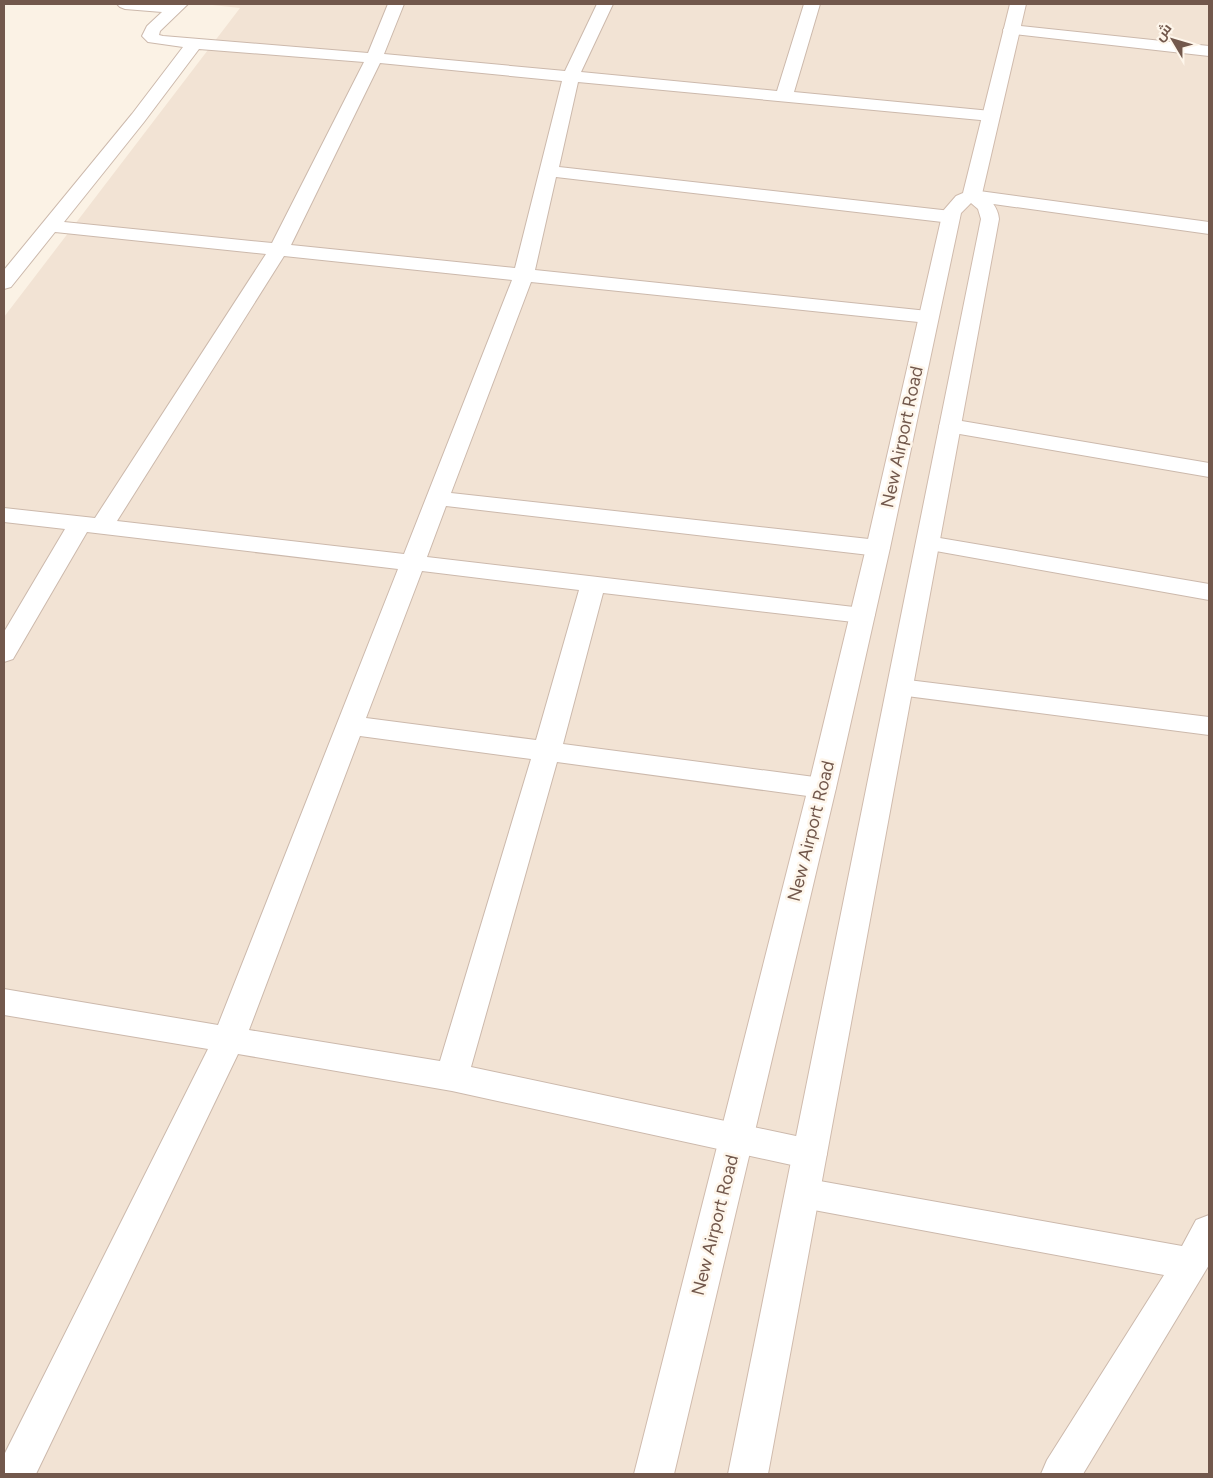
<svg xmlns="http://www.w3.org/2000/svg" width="1213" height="1478" font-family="Figtree,Cairo,sans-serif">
	<rect width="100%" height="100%" fill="#fbf2e5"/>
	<path fill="#f2e3d4" d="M 203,4 L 1209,4 L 1209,1474 L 4,1474 L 4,317 L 240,8 Z"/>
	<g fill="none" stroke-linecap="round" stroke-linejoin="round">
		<g stroke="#ccb9ac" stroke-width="2">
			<path id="street" d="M 117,4 L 188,4 L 160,31 L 159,35 L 163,36 L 368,53 L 388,4 L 404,4 L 384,54 L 565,71 L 597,4 L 613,4 L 581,72 L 777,91 L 804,4 L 820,4 L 794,92 L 991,111 L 997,112 L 1000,116 L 997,120 L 991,121 L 578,82 L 559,167 L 951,211 L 958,213 L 960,217 L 958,221 L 951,223 L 556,177 L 535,270 L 928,311 L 935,313 L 938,317 L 935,321 L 928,323 L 531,282 L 451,493 L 878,540 L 887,543 L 890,548 L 887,553 L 878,556 L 446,506 L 427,557 L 871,609 L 875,615 L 871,621 L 862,623 L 603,593 L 563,744 L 822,778 L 832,781 L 836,788 L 832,795 L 822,798 L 557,762 L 471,1067 L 810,1139 L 822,1143 L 827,1154 L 822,1165 L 810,1169 L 452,1091 L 238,1054 L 36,1474 L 4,1474 L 4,1455 L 208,1049 L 4,1015 L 4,989 L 218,1025 L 398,569 L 87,532 L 13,659 L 4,662 L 4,632 L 65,529 L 4,522 L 4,508 L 95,518 L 266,254 L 55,232 L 11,287 L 4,289 L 4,270 L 132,114 L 183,47 L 148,42 L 142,36 L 147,26 L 162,12 L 125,9 L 120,7 ZM 199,49 L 364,62 L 272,243 L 64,222 L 144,122 ZM 380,63 L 562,81 L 515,268 L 291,245 ZM 284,256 L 512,280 L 404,554 L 117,521 ZM 422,571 L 579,590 L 536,740 L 366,718 ZM 360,736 L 531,759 L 440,1061 L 249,1030 Z
				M 1011,25 L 1209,46 L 1209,56 L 1005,33 L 1003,30 L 1005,27 Z
				M 972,190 L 1209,222 L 1209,234 L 965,200 L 963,196 L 965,192 Z
				M 950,419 L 1209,463 L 1209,477 L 942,431 L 939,426 L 942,421 Z
				M 928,536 L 1209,584 L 1209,600 L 919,548 L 916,543 L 919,538 Z
				M 900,679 L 1209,717 L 1209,735 L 891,694 L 887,688 L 891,682 Z
				M 803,1178 L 1182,1246 L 1196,1220 L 1209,1215 L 1209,1265 L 1083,1474 L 1041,1474 L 1047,1460 L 1164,1275 L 803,1208 L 791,1204 L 786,1193 L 791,1182 Z"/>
		</g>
		<g stroke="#d0bbad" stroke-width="2">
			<path id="secondary" d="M 1010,4 L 1026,4 L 982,194 C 991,200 998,207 999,219 L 768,1474 L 728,1474 L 981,219 L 978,209 L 971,203 L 961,213 L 890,548 L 836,788 L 674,1474 L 634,1474 L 808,788 L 866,548 L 943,211 L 956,196 L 963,193 Z"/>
		</g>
		<use href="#street" fill="#fff" fill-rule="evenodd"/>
		<use href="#secondary" fill="#fff" fill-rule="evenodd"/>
	</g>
	<g text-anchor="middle" stroke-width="5" stroke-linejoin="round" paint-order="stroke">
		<g font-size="18" fill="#72584c" stroke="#fef6eb">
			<text transform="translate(902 437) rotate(-78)" y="6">New Airport Road</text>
			<text transform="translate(811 831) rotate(-76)" y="6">New Airport Road</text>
			<text transform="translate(715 1225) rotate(-76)" y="6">New Airport Road</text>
		</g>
	</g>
	<rect width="1213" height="1478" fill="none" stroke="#72584c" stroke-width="10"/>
	<g transform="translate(1173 40) rotate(308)" stroke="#fef6eb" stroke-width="4" paint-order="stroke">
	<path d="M0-4L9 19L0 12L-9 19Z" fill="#72584c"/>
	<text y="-8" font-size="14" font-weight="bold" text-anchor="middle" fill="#72584c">ش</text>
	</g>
</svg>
